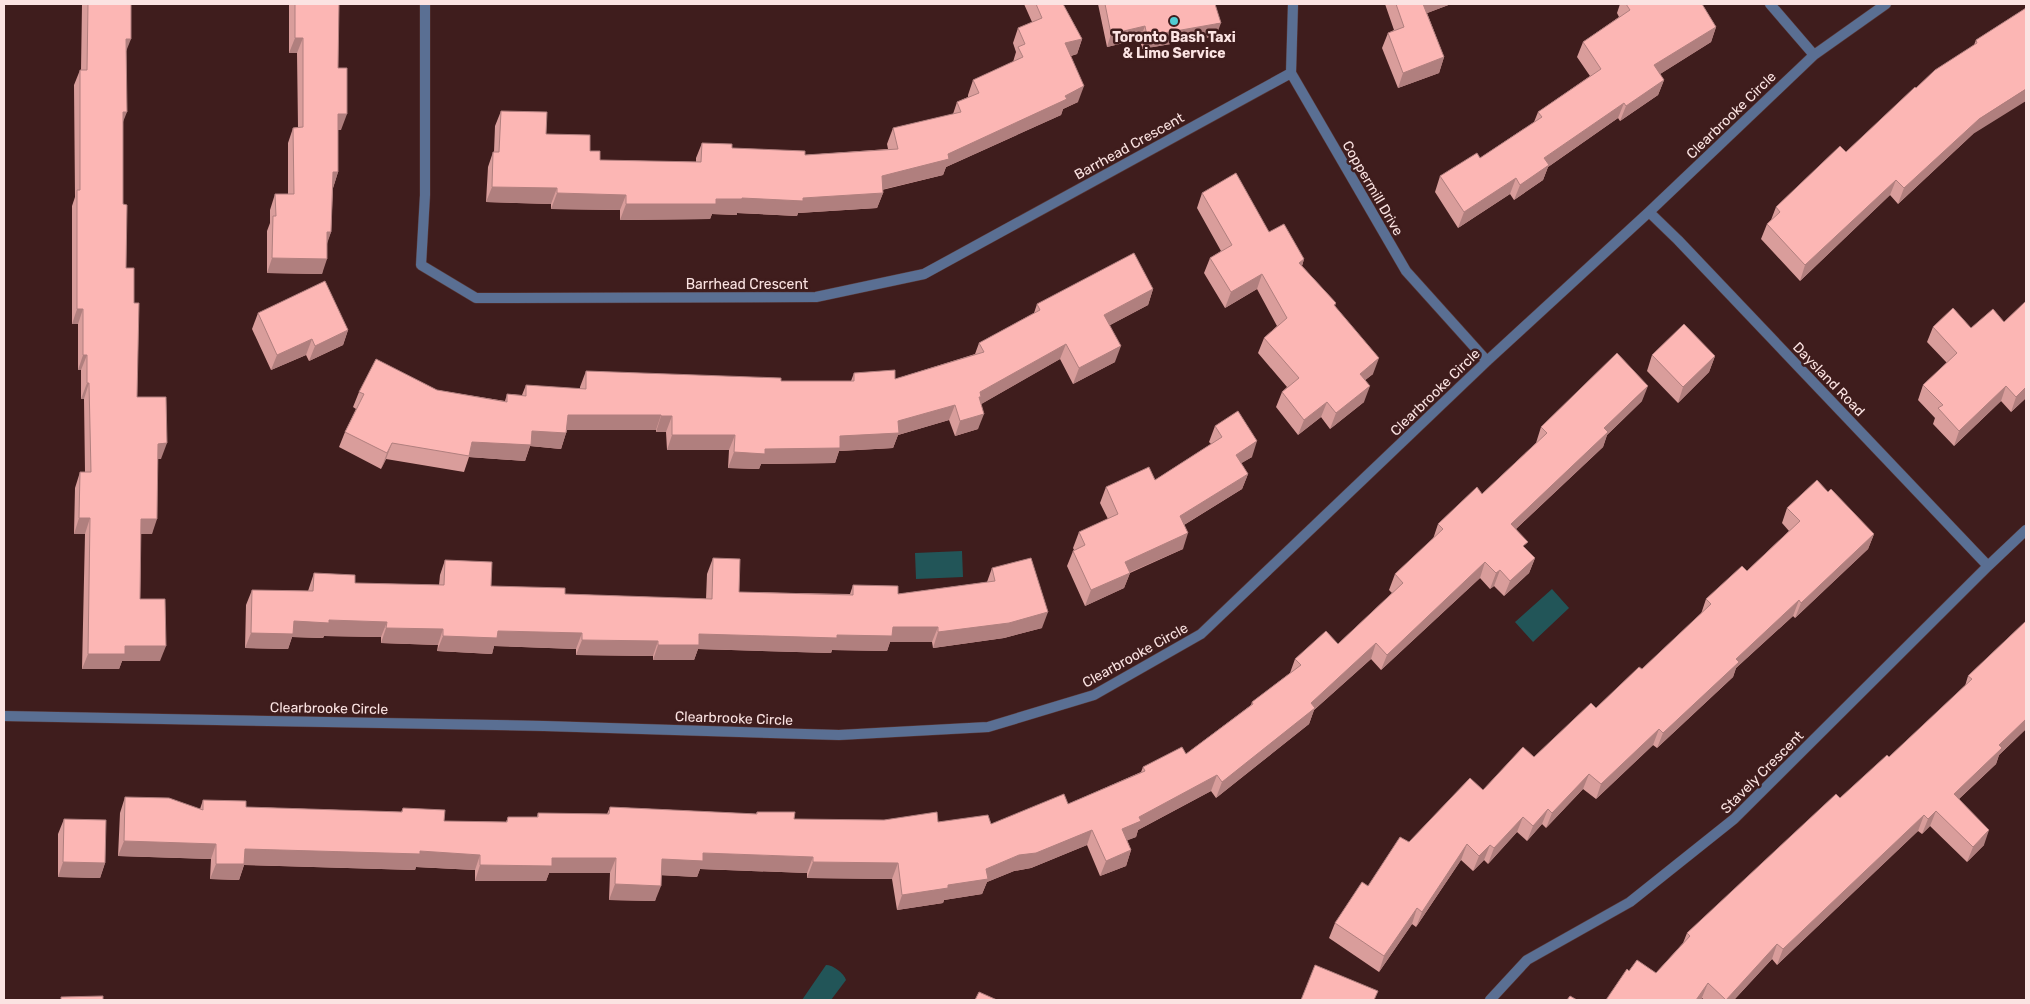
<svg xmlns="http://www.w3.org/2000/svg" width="2030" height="1004" font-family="Rubik,sans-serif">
	<rect width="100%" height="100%" fill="#3f1d1d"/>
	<path fill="#225558" d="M 962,551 L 963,577 L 916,579 L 915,553 Z
		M 1552,589 L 1569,608 L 1533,642 L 1515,622 Z
		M 826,965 C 833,965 844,973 846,980 L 831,1000 L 802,1000 Z"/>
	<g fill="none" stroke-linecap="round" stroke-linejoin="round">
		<g stroke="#593939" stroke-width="11">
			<path id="street" d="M 425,4 L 425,195 L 421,265 L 476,298 L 816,297 L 924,274 L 1291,73
				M 1293,4 L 1291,73 L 1406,271 L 1487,361
				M 1770,4 L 1814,55
				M 1649,212 L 1678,240 L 1988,566
				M 4,716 L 544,726 L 839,735 L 988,727 L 1094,695 L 1201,634 L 1487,361 L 1649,212 L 1814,55 L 1886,4
				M 1490,1000 L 1527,960 L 1630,902 L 1734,819 L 1988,566 L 2026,530"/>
		</g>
		<use href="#street" stroke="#5a6f93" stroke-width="10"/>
	</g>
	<path fill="#d99d9b" d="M 82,4 L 131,4 L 126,51 L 123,121 L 123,204 L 126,268 L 134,303 L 137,397 L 161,459 L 158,459 L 152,534 L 141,534 L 140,599 L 160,661 L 122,661 L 119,669 L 82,669 L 85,534 L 74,534 L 75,488 L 80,472 L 85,472 L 84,399 L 81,399 L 81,370 L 78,370 L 78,324 L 72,324 L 72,206 L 75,197 L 74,85 L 80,70 L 81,70 Z
		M 289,4 L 338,4 L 338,68 L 341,130 L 338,130 L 338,172 L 333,188 L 331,232 L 327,242 L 322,274 L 267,273 L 267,231 L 270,223 L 270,210 L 275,194 L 288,194 L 288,143 L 293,128 L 298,127 L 297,53 L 289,53 Z
		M 1024,4 L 1063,4 L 1082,39 L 1077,54 L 1071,56 L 1078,102 L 1063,109 L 1061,115 L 946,167 L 943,175 L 882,190 L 883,193 L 877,208 L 798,213 L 797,216 L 737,213 L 737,215 L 712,214 L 710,219 L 620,220 L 620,210 L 551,209 L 551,204 L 486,202 L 488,167 L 493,152 L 494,152 L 495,126 L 501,111 L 546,134 L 590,151 L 600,160 L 696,162 L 696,158 L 702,143 L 732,148 L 805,155 L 888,149 L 887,144 L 893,128 L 953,114 L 957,102 L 968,97 L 968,95 L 973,80 L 1013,62 L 1016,52 L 1013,43 L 1018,28 L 1032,22 Z
		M 1098,4 L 1215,4 L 1216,36 L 1142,49 L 1140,39 L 1107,47 Z
		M 1385,4 L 1451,4 L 1427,13 L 1444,57 L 1439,73 L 1398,88 L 1382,48 L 1388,33 L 1394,30 Z
		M 1620,4 L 1702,4 L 1716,27 L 1711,42 L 1660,74 L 1664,80 L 1658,95 L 1620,121 L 1618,118 L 1548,167 L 1543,180 L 1514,200 L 1510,194 L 1458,228 L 1435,192 L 1440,176 L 1480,158 L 1534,122 L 1538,112 L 1590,76 L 1577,57 L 1583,42 L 1619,17 L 1617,13 Z
		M 2026,8 L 1973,134 L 1898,204 L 1890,195 L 1800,281 L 1761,239 L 1767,224 L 1771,220 L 1776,207 L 1846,152 L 1916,88 L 1974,45 L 1976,40 Z
		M 1202,193 L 1269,232 L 1304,259 L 1302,266 L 1336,303 L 1335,306 L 1373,374 L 1365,380 L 1364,402 L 1330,429 L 1321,417 L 1298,435 L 1276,407 L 1282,392 L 1287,387 L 1258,353 L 1264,338 L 1277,326 L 1257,289 L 1225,308 L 1204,273 L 1210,258 L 1221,251 L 1197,208 Z
		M 1153,289 L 1148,305 L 1110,325 L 1115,362 L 1073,384 L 1060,359 L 981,404 L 978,429 L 955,436 L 949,420 L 898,435 L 893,448 L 839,451 L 835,463 L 761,464 L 759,469 L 728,468 L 729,450 L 667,450 L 666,432 L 656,432 L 656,430 L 567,430 L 566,433 L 561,449 L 530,446 L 525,461 L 469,457 L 464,472 L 386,459 L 381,469 L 339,447 L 345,432 L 356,409 L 353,407 L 359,392 L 437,390 L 505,401 L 507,394 L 522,395 L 526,385 L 580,389 L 580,387 L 586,371 L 781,381 L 851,381 L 854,373 L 895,379 L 975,354 L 979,343 L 1034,313 L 1037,304 Z
		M 258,313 L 348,330 L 343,345 L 309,361 L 306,355 L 271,370 L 252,329 Z
		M 1933,327 L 1971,328 L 2026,398 L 2011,412 L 2001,401 L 1954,446 L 1933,424 L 1935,418 L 1918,400 L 1923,385 L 1947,363 L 1927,342 Z
		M 1652,355 L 1715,356 L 1709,372 L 1678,403 L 1647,371 Z
		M 1642,401 L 1607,435 L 1603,447 L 1516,529 L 1525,549 L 1535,558 L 1529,573 L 1504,596 L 1494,586 L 1490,589 L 1480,578 L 1381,670 L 1371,659 L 1314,710 L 1309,724 L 1216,798 L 1211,791 L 1138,830 L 1136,837 L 1127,840 L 1131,850 L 1126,866 L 1100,876 L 1087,845 L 1031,868 L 1014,871 L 987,882 L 982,894 L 944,900 L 943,903 L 897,910 L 892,879 L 807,878 L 807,873 L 700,869 L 697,877 L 661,875 L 655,901 L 609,900 L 610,873 L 549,873 L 546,881 L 475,881 L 475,870 L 416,867 L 415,870 L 244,865 L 239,880 L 210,879 L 211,859 L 118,856 L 120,813 L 125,797 L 200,809 L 203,800 L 246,807 L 401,812 L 403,808 L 444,821 L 506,822 L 508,817 L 537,817 L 538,813 L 607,814 L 610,807 L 756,814 L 757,812 L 794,819 L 991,824 L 1068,804 L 1141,772 L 1143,767 L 1186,754 L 1251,705 L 1252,702 L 1290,673 L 1295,659 L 1338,644 L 1392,593 L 1389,590 L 1395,574 L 1433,539 L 1438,524 L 1482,494 L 1536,443 L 1541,427 Z
		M 1215,426 L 1252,457 L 1241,463 L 1248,474 L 1242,489 L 1184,525 L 1183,549 L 1130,573 L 1124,588 L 1085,606 L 1067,566 L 1073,551 L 1074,550 L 1073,548 L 1079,532 L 1108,519 L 1100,503 L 1106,487 L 1155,480 L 1211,444 L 1209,442 Z
		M 1828,492 L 1874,534 L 1868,549 L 1795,618 L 1793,616 L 1736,668 L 1733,677 L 1657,748 L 1653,745 L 1596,799 L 1583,789 L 1546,828 L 1542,824 L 1527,841 L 1517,832 L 1488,864 L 1484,860 L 1473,871 L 1461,860 L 1416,927 L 1412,924 L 1379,972 L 1329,938 L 1335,923 L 1409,842 L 1483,790 L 1534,757 L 1596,708 L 1642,669 L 1701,614 L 1706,599 L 1747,571 L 1789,531 L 1782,523 L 1787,508 Z
		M 713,558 L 739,592 L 850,594 L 853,585 L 898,594 L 987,582 L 992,568 L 1042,628 L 1004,638 L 933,648 L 932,642 L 890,642 L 887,651 L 832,650 L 831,653 L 698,649 L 694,660 L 653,660 L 653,656 L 576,655 L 576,649 L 494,646 L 492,654 L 437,651 L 438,645 L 381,643 L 381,637 L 324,636 L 323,638 L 292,637 L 288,649 L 245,648 L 246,605 L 252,590 L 308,591 L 314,573 L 355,583 L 439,585 L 440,575 L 445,560 L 491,586 L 565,594 L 706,599 L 707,574 Z
		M 2026,621 L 2026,729 L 1999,755 L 1996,764 L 1959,799 L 1984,845 L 1967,862 L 1930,826 L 1922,834 L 1918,831 L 1777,965 L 1772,959 L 1734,1000 L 1704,1000 L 1702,998 L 1701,1000 L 1606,1000 L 1629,971 L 1656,973 L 1683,943 L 1687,933 L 1840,798 L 1889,757 L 1965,686 L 1968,676 Z
		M 64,819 L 105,863 L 100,878 L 58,877 L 58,834 Z"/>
	<path fill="#b07f7e" d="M 1422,4 L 1451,4 L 1417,17 Z
		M 1221,23 L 1216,36 L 1142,49 L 1147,36 Z
		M 1145,26 L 1140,39 L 1107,47 L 1111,34 Z
		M 1716,27 L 1711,42 L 1649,81 L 1654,65 Z
		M 295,38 L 303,38 L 297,53 L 289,53 Z
		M 126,39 L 131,39 L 125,54 Z
		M 1082,39 L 1077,54 L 1060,59 L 1065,43 Z
		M 1444,57 L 1439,73 L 1398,88 L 1403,73 Z
		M 1664,80 L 1658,95 L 1620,121 L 1626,106 Z
		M 1084,86 L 1078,102 L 1063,109 L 1061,115 L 946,167 L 943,175 L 876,191 L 882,176 L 948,154 Z
		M 2026,89 L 2026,101 L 1973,134 L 1898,204 L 1904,188 L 1979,119 Z
		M 1624,103 L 1618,118 L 1548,167 L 1543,180 L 1514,200 L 1520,185 L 1544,158 Z
		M 123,112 L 127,112 L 121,127 Z
		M 338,114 L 347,114 L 341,130 L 333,130 Z
		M 333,172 L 338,172 L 333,188 Z
		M 1516,178 L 1510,194 L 1458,228 L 1464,212 Z
		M 1896,180 L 1890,195 L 1800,281 L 1805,265 Z
		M 492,187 L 557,188 L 551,204 L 486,202 Z
		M 557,193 L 626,195 L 620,210 L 551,209 Z
		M 883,193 L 877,208 L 798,213 L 797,216 L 737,213 L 737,215 L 712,214 L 710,219 L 620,220 L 626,204 L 742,198 L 803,198 Z
		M 327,232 L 331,232 L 326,247 Z
		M 272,258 L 327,259 L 322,274 L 267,273 Z
		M 1304,259 L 1299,275 L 1299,263 Z
		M 1262,274 L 1257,289 L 1225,308 L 1231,292 Z
		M 1153,289 L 1148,305 L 1099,331 L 1104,315 Z
		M 77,309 L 83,309 L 78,324 L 72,324 Z
		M 348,330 L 343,345 L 309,361 L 315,346 Z
		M 312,339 L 306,355 L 271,370 L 277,355 Z
		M 1066,344 L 1060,359 L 978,406 L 980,392 Z
		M 1121,346 L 1115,362 L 1073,384 L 1079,368 Z
		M 83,355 L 87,355 L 81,370 L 78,370 Z
		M 1715,356 L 1709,372 L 1678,403 L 1683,387 Z
		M 1379,358 L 1373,374 L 1354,389 L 1360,374 Z
		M 87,383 L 89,383 L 84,399 L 81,399 Z
		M 1370,386 L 1364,402 L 1330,429 L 1336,413 Z
		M 1648,386 L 1642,401 L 1607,435 L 1603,447 L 1505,539 L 1511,524 L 1604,428 Z
		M 2006,386 L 2001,401 L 1954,446 L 1959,431 Z
		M 2026,387 L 2026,398 L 2011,412 L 2016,397 Z
		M 1327,402 L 1321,417 L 1298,435 L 1304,420 Z
		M 955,405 L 949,420 L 898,435 L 893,448 L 839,451 L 835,463 L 761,464 L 759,469 L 728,468 L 734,452 L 765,449 L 840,436 L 898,421 Z
		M 984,414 L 978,429 L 955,436 L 960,421 Z
		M 568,415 L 661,415 L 656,430 L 562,430 Z
		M 661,416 L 672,416 L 666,432 L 656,432 Z
		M 532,431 L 566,433 L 561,449 L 530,446 L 525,461 L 469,457 L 472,442 Z
		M 672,435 L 735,435 L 729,450 L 667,450 Z
		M 1257,441 L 1252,457 L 1230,470 L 1236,455 Z
		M 167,443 L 161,459 L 153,459 L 158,444 Z
		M 392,443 L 386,459 L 381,469 L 387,453 Z
		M 1248,474 L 1242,489 L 1174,531 L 1180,516 Z
		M 79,518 L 90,518 L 85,534 L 74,534 Z
		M 141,519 L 157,519 L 152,534 L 135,534 Z
		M 1188,533 L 1183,549 L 1119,577 L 1125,562 Z
		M 1874,534 L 1868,549 L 1795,618 L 1801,603 Z
		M 1535,558 L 1529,573 L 1504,596 L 1510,581 Z
		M 1485,562 L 1480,578 L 1381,670 L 1387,655 Z
		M 1500,570 L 1494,586 L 1490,589 L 1496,573 Z
		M 1130,573 L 1124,588 L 1085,606 L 1091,590 Z
		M 1799,600 L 1793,616 L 1736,668 L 1733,677 L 1657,748 L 1663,733 L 1736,659 Z
		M 1048,612 L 1042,628 L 1004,638 L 933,648 L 938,632 Z
		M 329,620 L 387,622 L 381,637 L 324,636 L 323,638 L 292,637 L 288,649 L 245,648 L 251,633 L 294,621 Z
		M 893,627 L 938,627 L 932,642 L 890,642 L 887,651 L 832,650 L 831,653 L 698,649 L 694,660 L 653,660 L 658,645 L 699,634 L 837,635 Z
		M 386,628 L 443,629 L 438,645 L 381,643 Z
		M 498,631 L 582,633 L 576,649 L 494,646 L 492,654 L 437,651 L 443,636 Z
		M 582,640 L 658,641 L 653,656 L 576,655 Z
		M 1376,643 L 1371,659 L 1314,710 L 1309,724 L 1216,798 L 1222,782 L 1311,703 Z
		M 125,646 L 166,646 L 160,661 L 122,661 L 119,669 L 82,669 L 88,654 Z
		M 2026,719 L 2026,729 L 1999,755 L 1996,764 L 1948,809 L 1954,794 L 1999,745 Z
		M 1659,729 L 1653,745 L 1596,799 L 1601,784 Z
		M 1589,774 L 1583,789 L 1546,828 L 1552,813 Z
		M 1217,775 L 1211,791 L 1138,830 L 1136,837 L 1116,845 L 1122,829 L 1139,817 Z
		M 1548,809 L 1542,824 L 1527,841 L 1533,826 Z
		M 1936,811 L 1930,826 L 1922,834 L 1928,819 Z
		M 1924,815 L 1918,831 L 1777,965 L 1783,949 Z
		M 1523,817 L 1517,832 L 1488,864 L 1494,848 Z
		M 1092,830 L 1087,845 L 1031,868 L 1014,871 L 987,882 L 982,894 L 944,900 L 943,903 L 897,910 L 902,895 L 948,885 L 1019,855 Z
		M 1989,830 L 1984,845 L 1967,862 L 1973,847 Z
		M 124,841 L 216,844 L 211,859 L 118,856 Z
		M 1467,844 L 1461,860 L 1416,927 L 1422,912 Z
		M 1490,845 L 1484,860 L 1473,871 L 1479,856 Z
		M 245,849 L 420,851 L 480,855 L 475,870 L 416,867 L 415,870 L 244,865 L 239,880 L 210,879 L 216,864 Z
		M 1131,850 L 1126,866 L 1100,876 L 1106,861 Z
		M 703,853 L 813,857 L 807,873 L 700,869 L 697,877 L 656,875 L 662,859 Z
		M 552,858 L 616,858 L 610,873 L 549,873 L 546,881 L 475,881 L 480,865 Z
		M 63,862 L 105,863 L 100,878 L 58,877 Z
		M 813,862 L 898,863 L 892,879 L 807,878 Z
		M 615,884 L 661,886 L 655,901 L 609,900 Z
		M 1417,908 L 1412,924 L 1379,972 L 1384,956 Z
		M 1777,944 L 1772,959 L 1734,1000 L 1726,1000 Z
		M 1708,983 L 1701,1000 L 1696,1000 Z"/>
	<path fill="#fcb6b4" stroke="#b07f7e" d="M 88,4 L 131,4 L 131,39 L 126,39 L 127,112 L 123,112 L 123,204 L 127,205 L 126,268 L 134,268 L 134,303 L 139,303 L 137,397 L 166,397 L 167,443 L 158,444 L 157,519 L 141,519 L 140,599 L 165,599 L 166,646 L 125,646 L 125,654 L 88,654 L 90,518 L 79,518 L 80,472 L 91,472 L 89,383 L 87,383 L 87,355 L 83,355 L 83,309 L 77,309 L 77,190 L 80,190 L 80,70 L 87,70 Z
		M 295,4 L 339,4 L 338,68 L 347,68 L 347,114 L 338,114 L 338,172 L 333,172 L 331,232 L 327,232 L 327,259 L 272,258 L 273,216 L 276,216 L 275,194 L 294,194 L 293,128 L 303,127 L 303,38 L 295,38 Z
		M 1036,4 L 1063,4 L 1082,39 L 1065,43 L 1084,86 L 1065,96 L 1067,99 L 948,154 L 949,159 L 882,176 L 883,193 L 803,198 L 803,201 L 742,198 L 742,199 L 716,199 L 716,204 L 626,204 L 626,195 L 557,193 L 557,188 L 492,187 L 493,152 L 499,152 L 501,111 L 547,112 L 546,134 L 590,135 L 590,151 L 600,151 L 600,160 L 701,162 L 702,143 L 732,144 L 732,148 L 805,151 L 805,155 L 898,149 L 893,128 L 961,112 L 957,102 L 979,93 L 973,80 L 1023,57 L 1018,47 L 1025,44 L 1018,28 L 1042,18 Z
		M 1105,4 L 1215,4 L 1221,23 L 1147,36 L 1145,26 L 1111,34 Z
		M 1396,4 L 1423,4 L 1444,57 L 1403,73 L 1388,33 L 1404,27 Z
		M 1626,4 L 1702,4 L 1716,27 L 1654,65 L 1664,80 L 1626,106 L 1624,103 L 1544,158 L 1549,165 L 1520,185 L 1516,178 L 1464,212 L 1440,176 L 1477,153 L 1480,158 L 1542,117 L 1538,112 L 1601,69 L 1583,42 L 1630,10 Z
		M 2026,8 L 2026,89 L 1979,119 L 1904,188 L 1896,180 L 1805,265 L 1767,224 L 1780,212 L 1776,207 L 1840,146 L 1846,152 L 1915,87 L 1916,88 L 1935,70 L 1977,43 L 1976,40 Z
		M 1236,173 L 1269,232 L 1284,224 L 1304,259 L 1299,263 L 1336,303 L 1334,305 L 1379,358 L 1360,374 L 1370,386 L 1336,413 L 1327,402 L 1304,420 L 1282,392 L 1299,378 L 1264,338 L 1287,318 L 1262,274 L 1231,292 L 1210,258 L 1232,245 L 1202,193 Z
		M 1134,253 L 1153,289 L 1104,315 L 1121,346 L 1079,368 L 1066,344 L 980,392 L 981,397 L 979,397 L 984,414 L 960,421 L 955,405 L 898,421 L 899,433 L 840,436 L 840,448 L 765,449 L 765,454 L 734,452 L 735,435 L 672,435 L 672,416 L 661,416 L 661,415 L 568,415 L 566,433 L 532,431 L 531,445 L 472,442 L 469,456 L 392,443 L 387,453 L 345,432 L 364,394 L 359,392 L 376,359 L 437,390 L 507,402 L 507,394 L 526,396 L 526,385 L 586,389 L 586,371 L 781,378 L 781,381 L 854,381 L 854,373 L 895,370 L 895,379 L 984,352 L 979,343 L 1040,310 L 1037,304 Z
		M 325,281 L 348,330 L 315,346 L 312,339 L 277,355 L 258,313 Z
		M 2026,301 L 2026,387 L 2016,397 L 2006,386 L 1959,431 L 1938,408 L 1943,405 L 1923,385 L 1957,353 L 1933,327 L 1953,308 L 1971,328 L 1993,309 L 2004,322 Z
		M 1684,324 L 1715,356 L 1683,387 L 1652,355 Z
		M 1617,353 L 1648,386 L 1604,428 L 1608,432 L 1511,524 L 1528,542 L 1523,546 L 1535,558 L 1510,581 L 1500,570 L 1496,573 L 1485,562 L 1387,655 L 1376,643 L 1311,703 L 1315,708 L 1222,782 L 1217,775 L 1139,817 L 1141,821 L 1122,829 L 1131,850 L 1106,861 L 1092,830 L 1036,853 L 1019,855 L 986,869 L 988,879 L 948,885 L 948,888 L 902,895 L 898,863 L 813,862 L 813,857 L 703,853 L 703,861 L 662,859 L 661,886 L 615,884 L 616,858 L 552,858 L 552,866 L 480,865 L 480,855 L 420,851 L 420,854 L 245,849 L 244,864 L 216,864 L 216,844 L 124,841 L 125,797 L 169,798 L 203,810 L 203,800 L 246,801 L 246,807 L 402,812 L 403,808 L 445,810 L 444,821 L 507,822 L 508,817 L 538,817 L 538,813 L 609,814 L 610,807 L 757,814 L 757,812 L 795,812 L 794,819 L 884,820 L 937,812 L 938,822 L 988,815 L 991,824 L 1064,794 L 1068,804 L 1145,771 L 1143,767 L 1182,747 L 1186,754 L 1253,704 L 1252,702 L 1301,665 L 1295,659 L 1326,631 L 1338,644 L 1403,583 L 1395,574 L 1443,529 L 1438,524 L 1477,487 L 1482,494 L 1547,433 L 1541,427 Z
		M 1238,411 L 1257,441 L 1236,455 L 1248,474 L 1180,516 L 1188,533 L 1125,562 L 1130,573 L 1091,590 L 1073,551 L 1085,545 L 1079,532 L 1118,514 L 1106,487 L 1149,467 L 1155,480 L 1222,437 L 1215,426 Z
		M 1817,480 L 1828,492 L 1831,489 L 1874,534 L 1801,603 L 1799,600 L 1736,659 L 1739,662 L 1663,733 L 1659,729 L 1601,784 L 1589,774 L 1552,813 L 1548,809 L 1533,826 L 1523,817 L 1494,848 L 1490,845 L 1479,856 L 1467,844 L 1422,912 L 1417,908 L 1384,956 L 1335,923 L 1362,882 L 1368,886 L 1400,837 L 1409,842 L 1470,778 L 1483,790 L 1523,747 L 1534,757 L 1591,703 L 1596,708 L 1639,667 L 1642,669 L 1711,604 L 1706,599 L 1742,566 L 1747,571 L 1800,521 L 1787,508 Z
		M 713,558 L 740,559 L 739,592 L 853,595 L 853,585 L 898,586 L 898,594 L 995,581 L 992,568 L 1031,558 L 1048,612 L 1009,623 L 938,632 L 938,627 L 893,627 L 892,636 L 837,635 L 837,638 L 699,634 L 699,645 L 658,645 L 658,641 L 582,640 L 582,633 L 498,631 L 497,638 L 443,636 L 443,629 L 386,628 L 387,622 L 329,620 L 329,623 L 294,621 L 293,634 L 251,633 L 252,590 L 313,591 L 314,573 L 355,575 L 355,583 L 444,585 L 445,560 L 492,562 L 491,586 L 565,588 L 565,594 L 712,599 Z
		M 2026,621 L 2026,719 L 1999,745 L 2002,748 L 1954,794 L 1989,830 L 1973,847 L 1936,811 L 1928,819 L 1924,815 L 1783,949 L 1777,944 L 1726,1000 L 1708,983 L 1696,1000 L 1606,1000 L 1627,969 L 1629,971 L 1637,960 L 1656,973 L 1690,936 L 1687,933 L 1836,794 L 1840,798 L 1887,755 L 1889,757 L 1972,679 L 1968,676 Z
		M 64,819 L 106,820 L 105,863 L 63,862 Z
		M 1315,965 L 1378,991 L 1374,1000 L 1301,1000 Z
		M 979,992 L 997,1000 L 975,1000 Z
		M 103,996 L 103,1000 L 61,1000 L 61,997 Z
		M 1570,996 L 1577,1000 L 1567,1000 Z"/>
	<circle fill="#51ccd3" stroke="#3f1d1d" stroke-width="2" cx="1174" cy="21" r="5"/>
	<g text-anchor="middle" stroke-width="5" stroke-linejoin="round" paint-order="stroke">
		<g font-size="14" font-weight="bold" fill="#fbe3e2" stroke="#3f1d1d">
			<text x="1174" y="42">Toronto Bash Taxi<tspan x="1174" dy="16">&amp; Limo Service</tspan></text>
		</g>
		<g font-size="14" fill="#fbe3e2" stroke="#3f1d1d">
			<text transform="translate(1731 115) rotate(-44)" y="5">Clearbrooke Circle</text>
			<text transform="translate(1129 146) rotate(-29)" y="5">Barrhead Crescent</text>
			<text transform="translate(1373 188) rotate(60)" y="5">Coppermill Drive</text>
			<text x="747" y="289">Barrhead Crescent</text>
			<text transform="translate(1829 379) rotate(46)" y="5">Daysland Road</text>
			<text transform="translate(1435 392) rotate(-44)" y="5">Clearbrooke Circle</text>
			<text transform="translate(1135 655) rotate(-29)" y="5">Clearbrooke Circle</text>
			<text transform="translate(329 708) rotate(1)" y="5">Clearbrooke Circle</text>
			<text transform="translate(734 718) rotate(2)" y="5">Clearbrooke Circle</text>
			<text transform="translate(1762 772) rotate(-45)" y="5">Stavely Crescent</text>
		</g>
	</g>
	<rect width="2030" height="1004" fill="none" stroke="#fbe3e2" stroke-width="10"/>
</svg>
